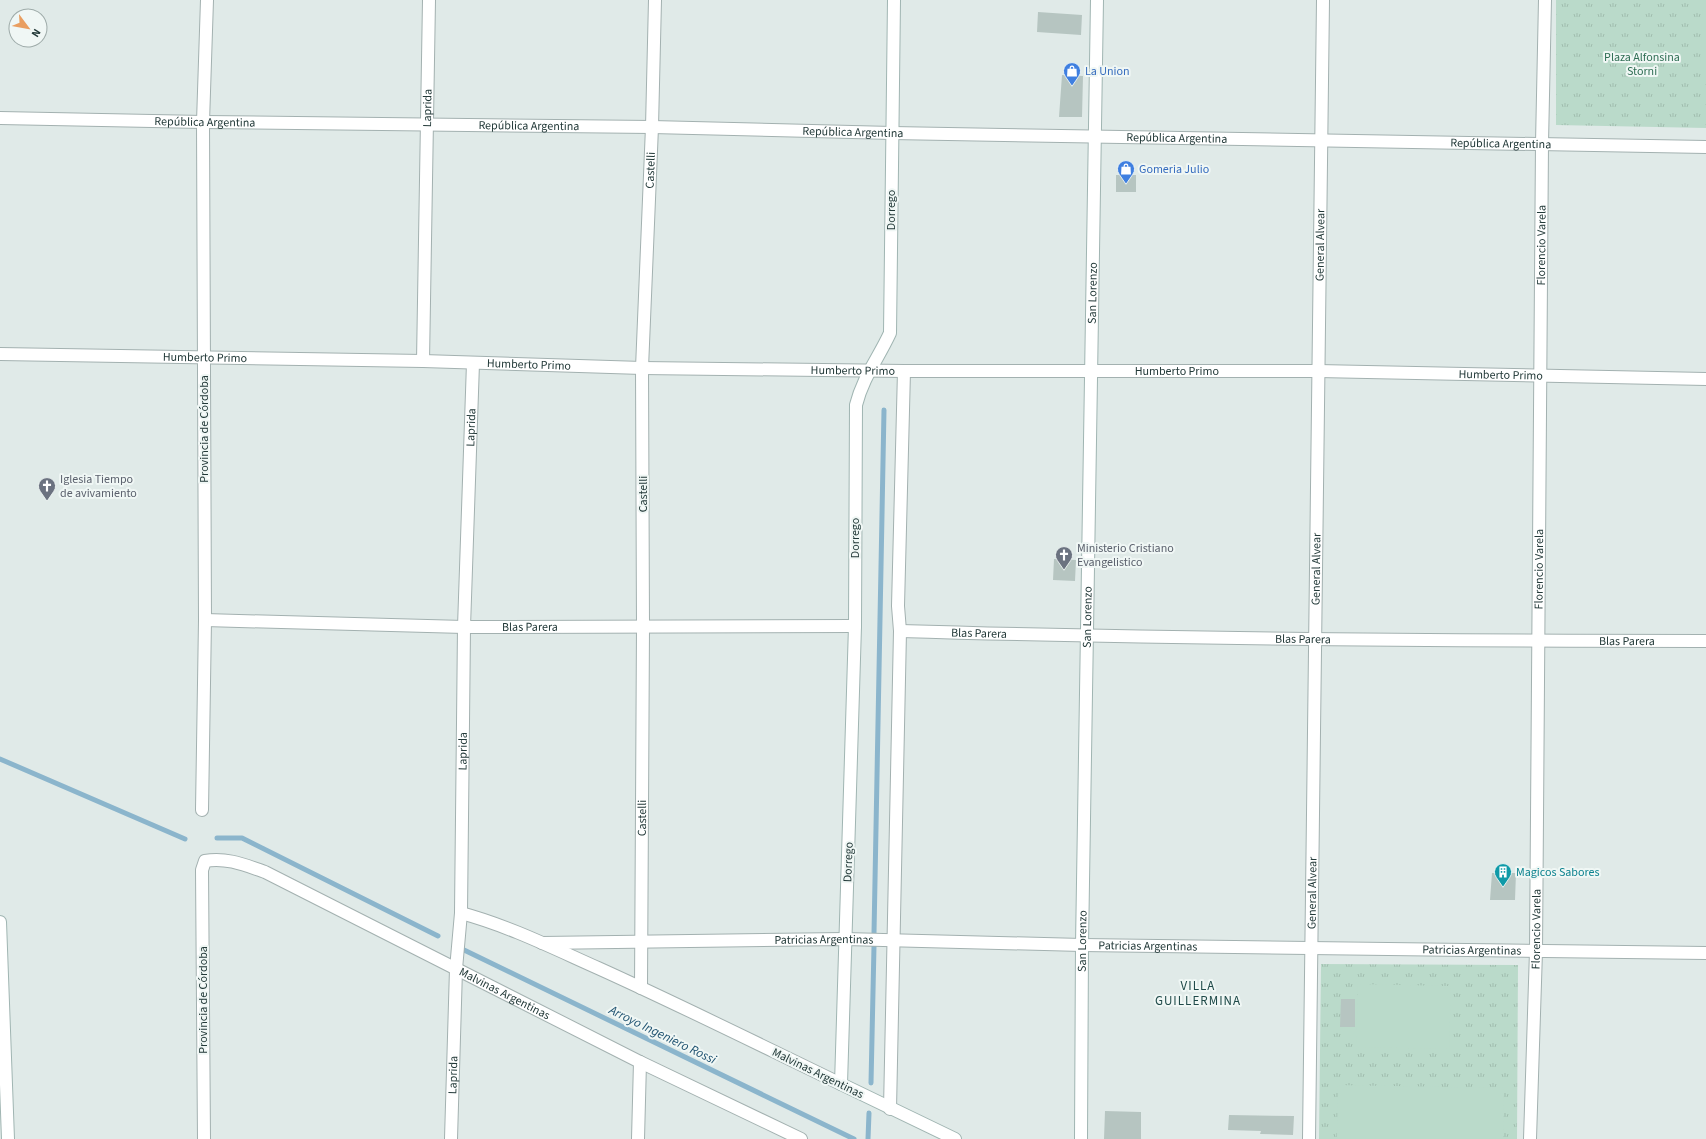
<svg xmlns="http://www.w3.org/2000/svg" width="1706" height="1139" font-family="'Source Sans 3',sans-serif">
	<defs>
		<pattern id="grass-tufts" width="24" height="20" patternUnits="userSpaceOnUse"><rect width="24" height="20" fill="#badaca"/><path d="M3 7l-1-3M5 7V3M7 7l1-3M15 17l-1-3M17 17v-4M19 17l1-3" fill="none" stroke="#a0bcae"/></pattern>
	</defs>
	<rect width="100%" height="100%" fill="#e0eae8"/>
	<path fill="url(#grass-tufts)" d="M 1556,0 L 1706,0 L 1706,128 L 1556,125 Z
		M 1321,964 L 1518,965 L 1517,1139 L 1319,1139 Z"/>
	<path fill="#badaca" d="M 1703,0 L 1706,0 L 1706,71 L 1700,71 Z
		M 1358,984 L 1451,986 L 1449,1049 L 1356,1047 Z
		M 1338,1085 L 1504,1088 L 1503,1139 L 1337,1139 Z"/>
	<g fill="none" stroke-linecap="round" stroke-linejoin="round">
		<path stroke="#8bb5cc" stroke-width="5" d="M 0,759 L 185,839
			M 217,838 L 242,838 L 438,936
			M 874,933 L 884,410
			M 462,949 L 854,1139
			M 871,1083 L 874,946
			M 868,1139 L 869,1113"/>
	</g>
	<path fill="#b6c5c1" d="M 1038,12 L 1082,15 L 1081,35 L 1037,32 Z
		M 1062,75 L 1083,76 L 1082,117 L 1059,117 Z
		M 1116,175 L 1136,175 L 1136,192 L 1116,192 Z
		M 1054,559 L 1076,560 L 1075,581 L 1053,580 Z
		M 1492,873 L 1516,873 L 1515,900 L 1490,900 Z
		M 1341,999 L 1355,999 L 1355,1027 L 1340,1027 Z
		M 1105,1111 L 1141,1112 L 1141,1139 L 1104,1139 Z
		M 1229,1115 L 1294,1116 L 1293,1135 L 1260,1134 L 1261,1131 L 1228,1130 Z"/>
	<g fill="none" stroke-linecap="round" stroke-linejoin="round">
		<g stroke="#a3b1b0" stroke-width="14">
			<g id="street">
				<path id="s1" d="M 0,118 L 203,122 L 652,127 L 892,133 L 1706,147"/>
				<path id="s2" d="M 0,354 L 423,361 L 642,368 L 904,371 L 1318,371 L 1706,379"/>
				<path id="s3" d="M 423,361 L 429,0"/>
				<path id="s4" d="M 205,620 L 464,627 L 855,626"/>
				<path id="s5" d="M 900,631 C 1169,639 1437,641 1706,641"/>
				<path d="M 202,810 L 205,620 L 203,122 L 207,0"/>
				<path d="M 461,913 C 509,926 553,948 598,968 C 680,1005 760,1045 841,1084"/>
				<path id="s6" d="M 542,943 L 845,939 L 1082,945 L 1706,953"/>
				<path id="s7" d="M 641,988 L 643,627 L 642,368 L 652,127 L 655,0"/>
				<path d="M 890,1109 L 900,631 L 898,606 L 904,371"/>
				<path id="s8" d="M 204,1139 L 202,870 L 205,861 C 226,857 245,865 265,872 L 640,1062 L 801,1139"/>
				<path id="s9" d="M 451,1139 L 456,969 L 461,913 L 464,627 L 473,363"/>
				<path d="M 638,1139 L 640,1062"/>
				<path id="s10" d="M 1309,1139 L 1323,0"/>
				<path id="s11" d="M 1530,1139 L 1536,951 L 1542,143 L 1545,0"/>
			</g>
		</g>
		<g stroke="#a0b5b2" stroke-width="14">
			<g id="secondary">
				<path d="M 894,0 L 890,333 C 878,359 863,377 856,405 L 855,626 L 841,1084 L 955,1139"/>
				<path d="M 0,922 L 8,1139"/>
				<path id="s12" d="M 1081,1139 L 1082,945 L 1097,0"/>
			</g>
		</g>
		<use href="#street" stroke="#fff" stroke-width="12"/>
		<use href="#secondary" stroke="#fff" stroke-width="12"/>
	</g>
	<defs>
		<g id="shop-pin" transform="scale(0.9)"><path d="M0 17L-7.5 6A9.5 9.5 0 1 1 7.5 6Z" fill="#3f7fe0" stroke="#f0f7f5"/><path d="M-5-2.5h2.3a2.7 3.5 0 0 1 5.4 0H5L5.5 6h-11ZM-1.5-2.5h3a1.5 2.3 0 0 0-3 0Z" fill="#fff"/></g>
		<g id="church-pin" transform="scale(0.9)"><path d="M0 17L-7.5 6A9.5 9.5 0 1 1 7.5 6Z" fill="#6b7280" stroke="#f0f7f5"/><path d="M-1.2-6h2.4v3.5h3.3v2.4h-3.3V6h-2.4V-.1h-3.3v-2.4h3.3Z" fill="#fff"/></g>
		<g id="building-pin" transform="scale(0.9)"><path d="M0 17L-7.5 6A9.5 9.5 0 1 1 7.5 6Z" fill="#0f9aa8" stroke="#f0f7f5"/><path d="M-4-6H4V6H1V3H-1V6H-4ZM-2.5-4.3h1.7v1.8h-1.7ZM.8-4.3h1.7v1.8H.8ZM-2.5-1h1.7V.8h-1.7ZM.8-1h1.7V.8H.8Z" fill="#fff"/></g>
	</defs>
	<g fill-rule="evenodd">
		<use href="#shop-pin" x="1072" y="71"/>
		<use href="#shop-pin" x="1126" y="169"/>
		<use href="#church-pin" x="47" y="486"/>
		<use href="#church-pin" x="1064" y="555"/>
		<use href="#building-pin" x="1503" y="872"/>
	</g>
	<g text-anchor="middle" stroke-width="4" stroke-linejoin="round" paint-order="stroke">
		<g font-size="12" fill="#2f6e54" stroke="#f0f7f5">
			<text x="1642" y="61">Plaza Alfonsina<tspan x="1642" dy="14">Storni</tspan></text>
		</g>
		<g font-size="12" fill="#366cbe" stroke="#f0f7f5" text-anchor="start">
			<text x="1085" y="75">La Union</text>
			<text x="1139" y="173">Gomeria Julio</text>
		</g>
		<g font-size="12" fill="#223938" stroke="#f0f7f5">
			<text dy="4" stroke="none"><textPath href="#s3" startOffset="253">Laprida</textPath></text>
			<text dy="4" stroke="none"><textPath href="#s1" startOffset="205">República Argentina</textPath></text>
			<text dy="4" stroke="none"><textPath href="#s1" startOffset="529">República Argentina</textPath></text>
			<text dy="4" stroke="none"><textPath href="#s1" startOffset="853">República Argentina</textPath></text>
			<text dy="4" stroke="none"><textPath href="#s1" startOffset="1177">República Argentina</textPath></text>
			<text dy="4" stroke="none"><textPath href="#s1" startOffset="1501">República Argentina</textPath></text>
			<text dy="4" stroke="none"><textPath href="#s7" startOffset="818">Castelli</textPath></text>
			<text transform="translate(891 210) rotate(-90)" y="4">Dorrego</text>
			<text dy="4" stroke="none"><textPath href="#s10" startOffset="894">General Alvear</textPath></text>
			<text dy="4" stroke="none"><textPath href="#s11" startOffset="894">Florencio Varela</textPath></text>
			<text dy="4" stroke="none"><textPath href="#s12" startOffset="846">San Lorenzo</textPath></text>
			<text dy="4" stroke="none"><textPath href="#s2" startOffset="205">Humberto Primo</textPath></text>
			<text dy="4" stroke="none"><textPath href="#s2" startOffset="529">Humberto Primo</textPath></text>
			<text dy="4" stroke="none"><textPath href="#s2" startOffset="853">Humberto Primo</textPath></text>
			<text dy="4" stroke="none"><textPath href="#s2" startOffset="1177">Humberto Primo</textPath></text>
			<text dy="4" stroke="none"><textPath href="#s2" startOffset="1501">Humberto Primo</textPath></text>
			<text dy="4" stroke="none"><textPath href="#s9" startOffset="712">Laprida</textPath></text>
			<text transform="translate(204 429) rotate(-90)" y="4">Provincia de Córdoba</text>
			<text transform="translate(643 494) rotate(-90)" y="4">Castelli</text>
			<text transform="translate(855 538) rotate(-90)" y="4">Dorrego</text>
			<text dy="4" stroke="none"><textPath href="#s10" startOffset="570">General Alvear</textPath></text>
			<text dy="4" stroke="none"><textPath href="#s11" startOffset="570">Florencio Varela</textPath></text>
			<text dy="4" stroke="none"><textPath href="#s12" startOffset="522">San Lorenzo</textPath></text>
			<text dy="4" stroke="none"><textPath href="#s4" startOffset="325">Blas Parera</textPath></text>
			<text dy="4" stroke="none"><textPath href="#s5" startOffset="79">Blas Parera</textPath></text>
			<text dy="4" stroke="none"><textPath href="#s5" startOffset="403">Blas Parera</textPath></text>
			<text dy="4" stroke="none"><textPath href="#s5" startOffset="727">Blas Parera</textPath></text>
			<text dy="4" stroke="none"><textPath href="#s9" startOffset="388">Laprida</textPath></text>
			<text dy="4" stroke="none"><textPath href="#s7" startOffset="170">Castelli</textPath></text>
			<text transform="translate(848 862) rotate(-88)" y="4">Dorrego</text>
			<text dy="4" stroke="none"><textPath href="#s10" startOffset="246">General Alvear</textPath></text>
			<text dy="4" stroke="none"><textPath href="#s11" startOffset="210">Florencio Varela</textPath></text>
			<text dy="4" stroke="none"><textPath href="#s6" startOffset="282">Patricias Argentinas</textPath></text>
			<text dy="4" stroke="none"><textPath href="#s12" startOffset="198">San Lorenzo</textPath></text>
			<text dy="4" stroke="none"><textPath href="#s6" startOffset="606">Patricias Argentinas</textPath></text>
			<text dy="4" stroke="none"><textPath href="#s6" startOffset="930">Patricias Argentinas</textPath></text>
			<text dy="4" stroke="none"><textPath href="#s8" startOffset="609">Malvinas Argentinas</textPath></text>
			<text transform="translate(203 1000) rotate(-90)" y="4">Provincia de Córdoba</text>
			<text transform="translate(818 1073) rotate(26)" y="4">Malvinas Argentinas</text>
			<text dy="4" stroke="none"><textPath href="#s9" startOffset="64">Laprida</textPath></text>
		</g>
		<g font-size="12" fill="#5b616d" stroke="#f0f7f5" text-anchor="start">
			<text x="60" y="483">Iglesia Tiempo<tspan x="60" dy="14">de avivamiento</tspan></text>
			<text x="1077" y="552">Ministerio Cristiano<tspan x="1077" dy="14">Evangelistico</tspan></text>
		</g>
		<g font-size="12" fill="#0d838f" stroke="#f0f7f5" text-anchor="start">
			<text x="1516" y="876">Magicos Sabores</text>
		</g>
		<g font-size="13" letter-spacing="1" fill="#1f4a49" stroke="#f0f7f5">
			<text x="1198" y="990">VILLA<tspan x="1198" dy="15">GUILLERMINA</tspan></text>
		</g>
		<g font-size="13" font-style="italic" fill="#205371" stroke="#f0f7f5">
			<text transform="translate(663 1034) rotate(26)" y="5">Arroyo Ingeniero Rossi</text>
		</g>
	</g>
	<g transform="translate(28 28) rotate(122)"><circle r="19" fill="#f0f7f5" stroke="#9eaba9"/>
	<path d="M0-3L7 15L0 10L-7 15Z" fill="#e99e60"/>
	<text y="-6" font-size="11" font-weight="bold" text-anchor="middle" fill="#223938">N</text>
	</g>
</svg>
